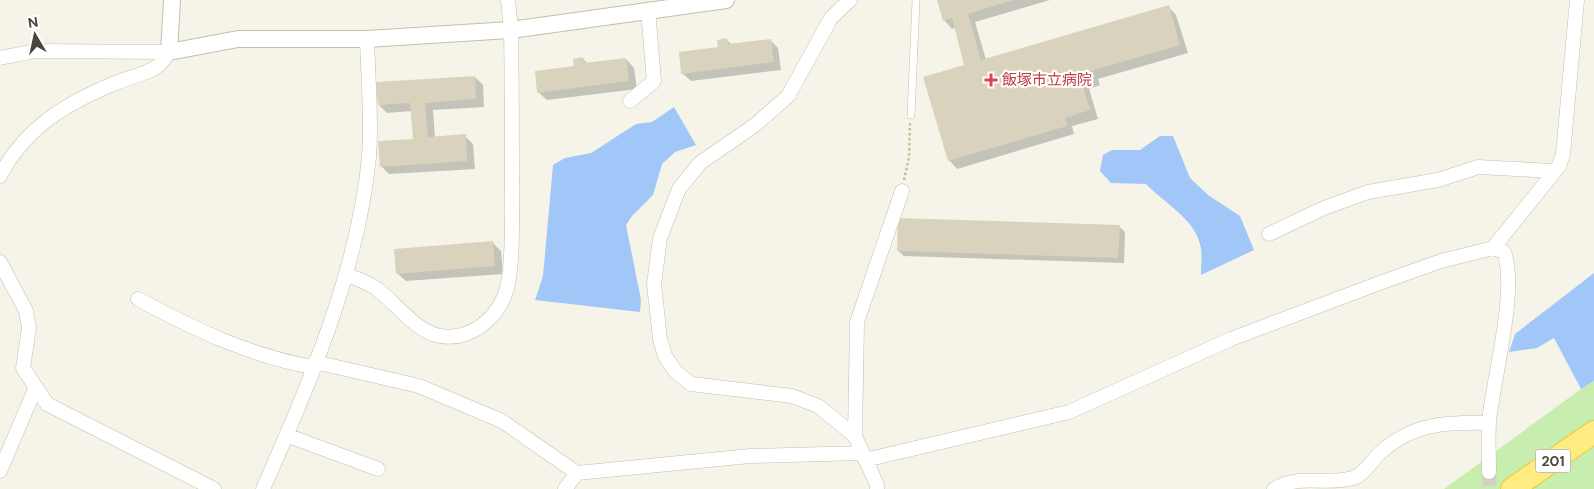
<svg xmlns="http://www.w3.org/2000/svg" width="1594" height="489" font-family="'DM Sans','Noto Sans JP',sans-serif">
	<rect width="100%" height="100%" fill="#f6f4e9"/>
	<path fill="#c7eeaf" d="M 1594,381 L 1594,489 L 1444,489 L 1581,389 Z"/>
	<path fill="#a1c6f8" d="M 674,107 L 696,145 L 675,152 L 662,164 L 653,195 L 632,216 L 626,225 L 641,300 L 640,312 L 535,300 L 543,276 L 553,165 L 565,158 L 591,153 L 636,124 L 652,122 Z
		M 1160,136 L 1173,136 L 1190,178 L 1208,195 L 1240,216 L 1254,250 L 1201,275 C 1201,267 1202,257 1201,248 C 1196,219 1165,204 1146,184 L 1111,183 L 1100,171 L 1103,155 L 1112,150 L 1140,150 Z
		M 1594,273 L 1594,381 L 1581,389 L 1554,338 L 1537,348 L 1509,352 L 1515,334 Z"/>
	<path fill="#0003" d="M 938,0 L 1050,0 L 975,22 L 986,60 L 1168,6 L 1176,15 L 1188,53 L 1098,79 L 1100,85 L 1089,89 L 1098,119 L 1072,126 L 1074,134 L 957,169 L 949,160 L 966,66 L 955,28 L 952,29 L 944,20 Z
		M 727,40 L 732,45 L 770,40 L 778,48 L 781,70 L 691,81 L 682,73 L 720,48 Z
		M 583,59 L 588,64 L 626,59 L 634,68 L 637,89 L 547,100 L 538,92 L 576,67 Z
		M 475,77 L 483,85 L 484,107 L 433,110 L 435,138 L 465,136 L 473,144 L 475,169 L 389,174 L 381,166 L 414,140 L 412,111 L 387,113 L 379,105 Z
		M 1119,226 L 1125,232 L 1124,263 L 904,256 L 898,251 Z
		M 493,243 L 501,251 L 503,274 L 406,281 L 397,273 Z"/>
	<path fill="#d9d3bd" d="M 937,0 L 1013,0 L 968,14 L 981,60 L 1169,5 L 1180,45 L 1091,71 L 1093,77 L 1081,80 L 1090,110 L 1065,118 L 1067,126 L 948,161 L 923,77 L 964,65 L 952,18 L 943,21 Z
		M 727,38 L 728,44 L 771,39 L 774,62 L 681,74 L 679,52 L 718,47 L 717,40 Z
		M 583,57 L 584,63 L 626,58 L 629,81 L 537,93 L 535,71 L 574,66 L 573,59 Z
		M 475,76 L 476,99 L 425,103 L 428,137 L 466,134 L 467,161 L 380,167 L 378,141 L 413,139 L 410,103 L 378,105 L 376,82 Z
		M 898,218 L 1120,225 L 1118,258 L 897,251 Z
		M 493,241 L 495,266 L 396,274 L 394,249 Z"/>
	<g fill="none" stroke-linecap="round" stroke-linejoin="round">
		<path stroke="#d4d1c5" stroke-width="14" stroke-dasharray="14 7" stroke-linecap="butt" d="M 1489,472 L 1490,489"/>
		<g stroke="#c3bfab" stroke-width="8">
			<path id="service" d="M 911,115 L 916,0"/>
		</g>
		<g stroke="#c3bfab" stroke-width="15">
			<path id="minor" d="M 850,0 L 831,18 L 788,96 L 755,125 L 700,163 L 679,189 L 660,238 L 654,284 L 660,339 L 665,356 L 675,371 L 691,384 L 792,396 L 818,406 L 855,436 L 877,485 L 877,489
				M 0,58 L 36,51 L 169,52
				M 630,101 L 654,81 L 648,10
				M 0,176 C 25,128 65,104 113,84 C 124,79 145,74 153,69 C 160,66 165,58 169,52
				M 1269,234 L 1324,208 L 1368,192 L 1438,180 L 1478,167 L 1555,171
				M 1493,248 L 1559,166 L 1563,154 L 1577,0
				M 0,262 L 26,311 L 29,328 L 23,368 L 47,404 L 214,489
				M 346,274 C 356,279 368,282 377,289 C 396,303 415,331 440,336 C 471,341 499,318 507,288 C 513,264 512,222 512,197 C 512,141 512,85 511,30 L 508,0
				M 138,299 C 194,329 250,356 313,367
				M 315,362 L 419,386 L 502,421 L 577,473 L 750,456 L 862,453
				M 286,435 L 378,469
				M 855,436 L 857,322 L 902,191
				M 865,460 L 1069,412 L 1231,339 L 1385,281 L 1441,261 L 1493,248 L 1504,252 C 1518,290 1493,379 1489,422 C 1488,439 1489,456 1489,472
				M 0,471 L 35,389
				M 263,489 C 309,384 358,272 369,157 C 372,120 368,76 367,39
				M 565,489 L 577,473
				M 1274,489 C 1302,473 1325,486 1353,478 C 1364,475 1372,460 1381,452 C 1413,423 1448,422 1489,423"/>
		</g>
		<g stroke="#c3bfab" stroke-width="18">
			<path id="tertiary" d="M 172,0 L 169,52 L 238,39 L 367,39 L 511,30 L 726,0"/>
		</g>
		<g stroke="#edc72c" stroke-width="24">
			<path id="trunk" d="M 1512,489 L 1594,432"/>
		</g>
		<path stroke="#c6be9a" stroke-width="2.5" stroke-dasharray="2.5 2.5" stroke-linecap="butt" d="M 904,180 L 909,157 L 910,123"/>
		<use href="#service" stroke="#fff" stroke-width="7"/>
		<use href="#minor" stroke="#fff" stroke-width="14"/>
		<use href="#tertiary" stroke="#fff" stroke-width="16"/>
		<use href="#trunk" stroke="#ffec83" stroke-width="22"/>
	</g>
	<path fill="#e0444e" stroke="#fff" stroke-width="2" d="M988.5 72.5h5v5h5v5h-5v5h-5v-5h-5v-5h5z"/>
	<g text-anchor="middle" stroke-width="4.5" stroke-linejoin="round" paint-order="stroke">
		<rect fill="#fff" stroke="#817e73" stroke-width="1" x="1535.5" y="449.5" width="35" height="23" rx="4"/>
		<g font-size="14" font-weight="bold" fill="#4b4637">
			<text x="1553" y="466">201</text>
		</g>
		<g font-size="15" fill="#be3a42" stroke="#fff" text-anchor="start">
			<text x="1002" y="85">飯塚市立病院</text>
		</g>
	</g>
	<g transform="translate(35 35) rotate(351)" stroke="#ffffff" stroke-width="4" paint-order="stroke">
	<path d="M0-4L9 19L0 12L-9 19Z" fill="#4b4637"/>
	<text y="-8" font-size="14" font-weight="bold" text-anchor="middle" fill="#4b4637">N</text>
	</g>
</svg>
